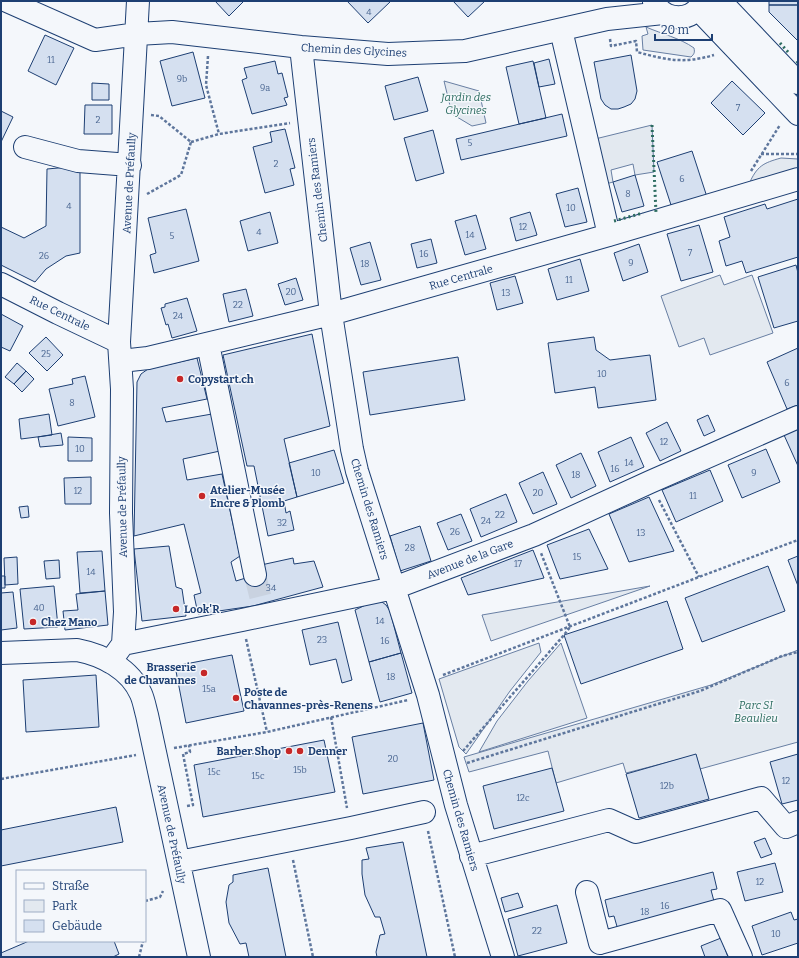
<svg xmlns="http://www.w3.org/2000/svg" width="799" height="958" font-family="Bitter,serif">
	<rect width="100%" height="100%" fill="#f4f7fb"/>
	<path fill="#e3e9f0" stroke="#687fa3" d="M 646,27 C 662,34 680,38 694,48 C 695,53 694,54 691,57 L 643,50 L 642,36 L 648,34 Z
		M 444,81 L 479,91 L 486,123 L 472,126 L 452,114 Z
		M 652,125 L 654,172 L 635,175 L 633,164 L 611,170 L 613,182 L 602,185 L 591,140 Z
		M 781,158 L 798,159 L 798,169 L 749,184 C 757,166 763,163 781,158 Z
		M 720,275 L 724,285 L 752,275 L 773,333 L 710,355 L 704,338 L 679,347 L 661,296 Z
		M 650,586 L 491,641 L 482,615 Z
		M 539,643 L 541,652 L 510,691 L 466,754 L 459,747 L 439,679 Z
		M 561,643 L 587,718 L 479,752 L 497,721 L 528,681 Z
		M 798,650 L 798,742 L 700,769 L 696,755 L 626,773 L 623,763 L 556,783 L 548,751 L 469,772 L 464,757 L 711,685 Z"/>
	<path fill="#d5e0f0" stroke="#1d3f73" d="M 215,1 L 244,1 L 229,16 Z
		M 347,1 L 391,1 L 368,23 Z
		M 453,1 L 485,1 L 468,17 Z
		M 769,1 L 798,1 L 798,5 L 769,5 Z
		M 769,5 L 798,5 L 798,41 L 769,12 Z
		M 45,35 L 74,48 L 56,85 L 28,71 Z
		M 193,52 L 205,98 L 172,106 L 160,61 Z
		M 631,55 L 637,91 L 635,99 L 631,104 L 624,107 L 618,109 L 611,109 L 605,105 L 601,99 L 594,62 Z
		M 549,59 L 555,84 L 539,87 L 534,63 Z
		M 275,61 L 278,74 L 282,73 L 288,97 L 284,98 L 287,105 L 252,114 L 242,80 L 247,78 L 244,68 Z
		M 533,61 L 546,118 L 519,124 L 506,67 Z
		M 418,77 L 428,111 L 394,120 L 385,86 Z
		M 732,81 L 765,113 L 743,135 L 711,103 Z
		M 92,83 L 109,84 L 109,100 L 92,100 Z
		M 85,105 L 112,105 L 112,134 L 84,134 Z
		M 1,111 L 13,117 L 1,142 Z
		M 562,114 L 567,136 L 461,160 L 456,139 Z
		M 285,129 L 295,168 L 290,169 L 294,185 L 265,193 L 253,147 L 272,142 L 270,132 Z
		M 433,130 L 444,173 L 416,181 L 404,138 Z
		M 692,151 L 707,197 L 672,208 L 657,162 Z
		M 80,166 L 80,253 L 66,256 L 46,269 L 35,282 L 1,265 L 1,227 L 24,238 L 46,226 L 47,169 Z
		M 635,175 L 644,206 L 622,212 L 613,182 Z
		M 578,188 L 587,222 L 565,227 L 556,194 Z
		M 798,199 L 798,257 L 746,273 L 742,261 L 726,266 L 719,241 L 730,237 L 724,217 L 765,204 L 767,209 Z
		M 186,209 L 199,261 L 154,273 L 150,255 L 156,253 L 148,218 Z
		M 270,212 L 278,243 L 248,251 L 240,221 Z
		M 530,212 L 537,235 L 516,241 L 510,218 Z
		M 476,215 L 486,249 L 465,255 L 455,221 Z
		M 699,225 L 713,272 L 681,281 L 667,234 Z
		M 431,239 L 437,263 L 417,268 L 411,244 Z
		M 370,242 L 381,280 L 361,285 L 350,248 Z
		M 639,244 L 648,272 L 623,281 L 614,253 Z
		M 580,259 L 589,291 L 557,300 L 548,269 Z
		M 796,265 L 798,273 L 798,321 L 774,328 L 758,277 Z
		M 515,276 L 523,303 L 497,310 L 490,283 Z
		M 296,278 L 303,300 L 285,305 L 278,284 Z
		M 246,289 L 253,316 L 229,322 L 223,294 Z
		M 187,298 L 197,331 L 172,338 L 168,324 L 166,325 L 161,308 L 165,307 L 165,304 Z
		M 1,314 L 23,326 L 10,351 L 1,347 Z
		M 312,334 L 330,426 L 284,439 L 297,497 L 284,501 L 286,513 L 290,511 L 294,530 L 268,536 L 254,466 L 247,466 L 223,355 Z
		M 46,337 L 63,355 L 47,371 L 29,353 Z
		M 594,337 L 596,350 L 610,360 L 650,355 L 656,400 L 598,408 L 595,387 L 555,393 L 548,343 Z
		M 798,348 L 798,405 L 787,409 L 767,362 Z
		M 458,357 L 465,400 L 370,415 L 363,372 Z
		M 197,358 L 207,399 L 162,408 L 166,422 L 212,414 L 220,451 L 183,459 L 187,480 L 222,474 L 240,556 L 231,562 L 236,581 L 262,573 L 261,565 L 293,558 L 294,564 L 314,561 L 323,587 L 253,606 L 198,614 L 194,595 L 201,593 L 184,524 L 134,536 L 137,382 L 141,374 L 148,369 Z
		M 17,363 L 26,371 L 14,384 L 5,377 Z
		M 26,371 L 34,379 L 22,392 L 14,384 Z
		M 85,376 L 95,417 L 58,426 L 49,389 L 73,384 L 72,379 Z
		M 49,414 L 52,435 L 21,439 L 19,419 Z
		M 708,415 L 715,431 L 704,436 L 697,420 Z
		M 667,422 L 681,451 L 660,461 L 646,433 Z
		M 798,428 L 798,466 L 784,435 Z
		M 61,433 L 63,445 L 40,447 L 38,437 Z
		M 68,437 L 92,438 L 92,461 L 68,461 Z
		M 631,437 L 644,467 L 610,482 L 598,452 Z
		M 766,449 L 780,482 L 742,498 L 728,465 Z
		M 334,450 L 344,483 L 297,497 L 289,463 Z
		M 581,453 L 596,486 L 571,498 L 556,465 Z
		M 710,470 L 723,501 L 676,522 L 662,490 Z
		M 543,472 L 557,504 L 533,514 L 519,483 Z
		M 91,477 L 91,504 L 65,504 L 64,478 Z
		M 506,494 L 517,522 L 481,537 L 470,509 Z
		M 649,497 L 674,551 L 629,562 L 609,514 Z
		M 28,506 L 29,517 L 21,518 L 19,507 Z
		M 461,514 L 472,541 L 448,550 L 437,523 Z
		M 420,526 L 431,561 L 400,571 L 390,536 Z
		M 589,529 L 608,569 L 560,579 L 547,545 Z
		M 169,546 L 176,587 L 182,589 L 186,616 L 142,621 L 134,549 Z
		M 533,550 L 544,578 L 468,595 L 461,578 Z
		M 102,551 L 105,591 L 80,593 L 77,552 Z
		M 798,556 L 798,586 L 788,560 Z
		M 17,557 L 18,584 L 5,585 L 4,558 Z
		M 59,560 L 60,578 L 46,579 L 44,561 Z
		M 768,566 L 785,611 L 702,642 L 685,598 Z
		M 1,576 L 5,576 L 5,588 L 1,588 Z
		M 54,586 L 58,627 L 24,629 L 20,589 Z
		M 105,591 L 108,625 L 65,630 L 63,611 L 78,610 L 76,594 Z
		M 13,592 L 17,628 L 1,630 L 1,593 Z
		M 374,601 L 382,602 L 386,605 L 390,611 L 401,653 L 369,662 L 355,610 Z
		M 667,601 L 683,649 L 581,684 L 564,635 Z
		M 338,622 L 352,680 L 342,683 L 336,659 L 310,665 L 302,630 Z
		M 401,653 L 412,693 L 380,702 L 369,662 Z
		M 232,655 L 244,711 L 186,723 L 175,666 Z
		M 96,675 L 99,727 L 26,732 L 23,680 Z
		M 423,723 L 434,780 L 363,794 L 352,737 Z
		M 324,740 L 335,792 L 203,817 L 194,765 Z
		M 696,754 L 709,799 L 639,818 L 626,774 Z
		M 798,754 L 798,800 L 782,804 L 770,762 Z
		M 552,768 L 564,811 L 494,829 L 483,786 Z
		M 116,807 L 123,842 L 1,866 L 1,830 Z
		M 765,838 L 772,854 L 761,858 L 754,842 Z
		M 403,842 L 427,957 L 377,957 L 376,952 L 380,935 L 385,934 L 380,917 L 375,917 L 365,895 L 362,874 L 362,860 L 369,859 L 366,848 Z
		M 775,863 L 783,892 L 745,901 L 737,872 Z
		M 268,868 L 286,957 L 249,957 L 246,943 L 240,944 L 229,923 L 226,902 L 229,885 L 233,882 L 233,875 Z
		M 713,872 L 717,889 L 711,890 L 715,905 L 618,930 L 614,916 L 609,917 L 605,900 Z
		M 518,893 L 523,907 L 505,912 L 501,898 Z
		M 557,905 L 567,943 L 518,956 L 508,919 Z
		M 791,912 L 794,920 L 798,919 L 798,943 L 762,955 L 752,926 Z
		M 721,938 L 728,957 L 705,957 L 701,946 Z
		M 29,941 L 114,941 L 119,954 L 113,957 L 1,957 L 1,953 Z"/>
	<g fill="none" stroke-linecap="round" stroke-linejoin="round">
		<path stroke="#c9d2e0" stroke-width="22" stroke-dasharray="22 11" stroke-linecap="butt" d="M 255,575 L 262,603"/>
		<g stroke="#1d3f73" stroke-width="24">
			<path id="minor" d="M 7,1 L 95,40 L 137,34 L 172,32 L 301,47 L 388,54 L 465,51 L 607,19 L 663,13
				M 717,1 L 724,5 L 746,28 L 798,83
				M 654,2 C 664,22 693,23 703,1
				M 698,9 L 798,114
				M 561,30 L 609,235
				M 301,47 L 331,314 L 352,449 L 357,471 L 428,695 L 456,805 L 503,957
				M 25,147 L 78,161 L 130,165
				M 1,284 L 58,313 L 119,342
				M 208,344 L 255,575
				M 121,361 L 148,358 L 331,314 L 609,235 L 798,179
				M 123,644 L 242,620 L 394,588 L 534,535 L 650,482 L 798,417
				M 1,653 L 77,650 C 103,655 130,669 141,694 C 144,701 145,708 147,715 L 199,957
				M 110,662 L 123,644 L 125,612 L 121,513 L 122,389 L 119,342 L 138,1
				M 471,856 L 609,820 L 636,832 L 761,798 L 786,827 L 798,822
				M 179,862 L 351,828 L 424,812
				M 587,892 L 600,943 L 720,910 L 741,957"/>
		</g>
		<path stroke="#5e769c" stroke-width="2.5" stroke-dasharray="3 2" stroke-linecap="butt" d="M 610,39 L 611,46 L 636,41 L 637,52 C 667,60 683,64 714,55
			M 208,56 L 206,85 L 219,134
			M 151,115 L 159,116 L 191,142
			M 191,142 L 219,134 L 290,123
			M 761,154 L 798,154
			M 751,171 L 780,125
			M 147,194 L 181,175 L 191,142
			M 659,500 L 699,577
			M 246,639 L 267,732
			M 443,675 L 699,577 L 798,540
			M 331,717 L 347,808
			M 174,748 L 267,732 L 408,700
			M 463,751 L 564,635 L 570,627 L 541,553
			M 467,763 L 700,691 L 782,656 L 798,652
			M 1,779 L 136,755
			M 187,806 L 193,805 L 183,754 L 190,752 L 189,745
			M 428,831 L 455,957
			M 293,860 L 313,957
			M 145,901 L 160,897 L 163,891
			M 139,957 L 143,941"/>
		<use href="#minor" stroke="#f4f7fb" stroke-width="22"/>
		<path stroke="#2c6c60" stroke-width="3" stroke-dasharray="2 3" stroke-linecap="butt" d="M 780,43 L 789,53
			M 797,61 L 798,63
			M 652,125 L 656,213
			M 614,221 L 643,213"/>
	</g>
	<g fill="#c62828" stroke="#f4f7fb" stroke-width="1.5">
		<circle cx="180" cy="379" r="4"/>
		<circle cx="202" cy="496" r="4"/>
		<circle cx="176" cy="609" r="4"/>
		<circle cx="33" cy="622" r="4"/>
		<circle cx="204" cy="673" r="4"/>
		<circle cx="236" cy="698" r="4"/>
		<circle cx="289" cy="751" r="4"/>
		<circle cx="300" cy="751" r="4"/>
	</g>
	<g text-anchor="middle" stroke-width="3" stroke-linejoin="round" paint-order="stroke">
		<g font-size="9" fill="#4b6792">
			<text x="369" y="15">4</text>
			<text x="51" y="63">11</text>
			<text x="182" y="82">9b</text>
			<text x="265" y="91">9a</text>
			<text x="738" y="111">7</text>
			<text x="98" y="123">2</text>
			<text x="470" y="146">5</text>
			<text x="276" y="167">2</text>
			<text x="682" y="182">6</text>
			<text x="628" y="197">8</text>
			<text x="69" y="209">4</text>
			<text x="571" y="211">10</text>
			<text x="523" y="230">12</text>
			<text x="259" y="235">4</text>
			<text x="470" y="238">14</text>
			<text x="172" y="239">5</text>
			<text x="690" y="256">7</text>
			<text x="424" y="257">16</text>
			<text x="44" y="259">26</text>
			<text x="631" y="266">9</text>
			<text x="365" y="267">18</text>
			<text x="569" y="283">11</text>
			<text x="291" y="295">20</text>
			<text x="506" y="296">13</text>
			<text x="238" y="308">22</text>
			<text x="178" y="319">24</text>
			<text x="46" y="357">25</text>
			<text x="602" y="377">10</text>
			<text x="787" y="386">6</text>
			<text x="72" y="406">8</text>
			<text x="664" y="445">12</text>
			<text x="80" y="452">10</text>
			<text x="629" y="466">14</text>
			<text x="615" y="472">16</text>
			<text x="316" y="476">10</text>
			<text x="754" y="476">9</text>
			<text x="576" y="478">18</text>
			<text x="78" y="494">12</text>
			<text x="538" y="496">20</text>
			<text x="693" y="499">11</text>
			<text x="500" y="518">22</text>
			<text x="486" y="524">24</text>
			<text x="282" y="526">32</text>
			<text x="455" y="535">26</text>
			<text x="641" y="536">13</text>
			<text x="410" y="551">28</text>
			<text x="577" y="560">15</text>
			<text x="518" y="567">17</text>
			<text x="91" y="575">14</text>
			<text x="271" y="591">34</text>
			<text x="39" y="611">40</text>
			<text x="380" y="624">14</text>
			<text x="322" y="643">23</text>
			<text x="385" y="644">16</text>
			<text x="391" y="680">18</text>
			<text x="209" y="692">15a</text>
			<text x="393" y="762">20</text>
			<text x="300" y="773">15b</text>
			<text x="214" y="775">15c</text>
			<text x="258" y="779">15c</text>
			<text x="786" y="784">12</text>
			<text x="667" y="789">12b</text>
			<text x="523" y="801">12c</text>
			<text x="760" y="885">12</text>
			<text x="665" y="909">16</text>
			<text x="645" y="915">18</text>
			<text x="537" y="934">22</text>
			<text x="776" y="937">10</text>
		</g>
		<g font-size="11" fill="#1d3f73" stroke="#f4f7fb">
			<text transform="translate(354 50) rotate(3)" y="4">Chemin des Glycines</text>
			<text transform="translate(129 183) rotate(-87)" y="4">Avenue de Préfaully</text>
			<text transform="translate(317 190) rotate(-97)" y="4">Chemin des Ramiers</text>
			<text transform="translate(461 277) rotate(-16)" y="4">Rue Centrale</text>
			<text transform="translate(60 313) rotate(26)" y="4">Rue Centrale</text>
			<text transform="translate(122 507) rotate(-91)" y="4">Avenue de Préfaully</text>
			<text transform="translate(370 509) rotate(73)" y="4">Chemin des Ramiers</text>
			<text transform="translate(470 559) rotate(-21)" y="4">Avenue de la Gare</text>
			<text transform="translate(461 820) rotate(74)" y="4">Chemin des Ramiers</text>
			<text transform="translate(172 834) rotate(78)" y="4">Avenue de Préfaully</text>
		</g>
		<g font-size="11" font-style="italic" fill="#2c6c60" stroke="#f4f7fb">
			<text x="466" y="101">Jardin des<tspan x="466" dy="13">Glycines</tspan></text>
			<text x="756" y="709">Parc SI<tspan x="756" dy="13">Beaulieu</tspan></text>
		</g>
		<g font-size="11" font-weight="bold" fill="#1d3f73" stroke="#f4f7fb" text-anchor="start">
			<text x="188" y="383">Copystart.ch</text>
			<text x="210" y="494">Atelier-Musée<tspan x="210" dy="13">Encre &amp; Plomb</tspan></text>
			<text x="184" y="613">Look'R</text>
			<text x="41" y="626">Chez Mano</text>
			<text x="196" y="671" text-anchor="end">Brasserie<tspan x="196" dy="13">de Chavannes</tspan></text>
			<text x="244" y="696">Poste de<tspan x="244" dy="13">Chavannes-près-Renens</tspan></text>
			<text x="281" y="755" text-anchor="end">Barber Shop</text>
			<text x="308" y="755">Denner</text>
		</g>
	</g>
	<rect width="799" height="958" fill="none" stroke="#1d3f73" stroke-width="4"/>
	<rect x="16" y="870" width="130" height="72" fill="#f4f7fb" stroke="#9eadc5"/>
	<rect x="24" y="883" width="20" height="6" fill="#f4f7fb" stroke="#9eadc5"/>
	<text x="52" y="890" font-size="12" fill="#1d3f73">Straße</text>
	<rect x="24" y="900" width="20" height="12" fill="#e3e9f0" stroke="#9eadc5"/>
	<text x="52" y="910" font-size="12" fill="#1d3f73">Park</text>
	<rect x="24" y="920" width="20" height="12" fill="#d5e0f0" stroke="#9eadc5"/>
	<text x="52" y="930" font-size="12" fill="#1d3f73">Gebäude</text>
	<path d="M655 34v6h57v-6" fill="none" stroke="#1d3f73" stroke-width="2"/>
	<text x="661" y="34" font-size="12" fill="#1d3f73" stroke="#f4f7fb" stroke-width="3" paint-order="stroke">20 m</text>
</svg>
